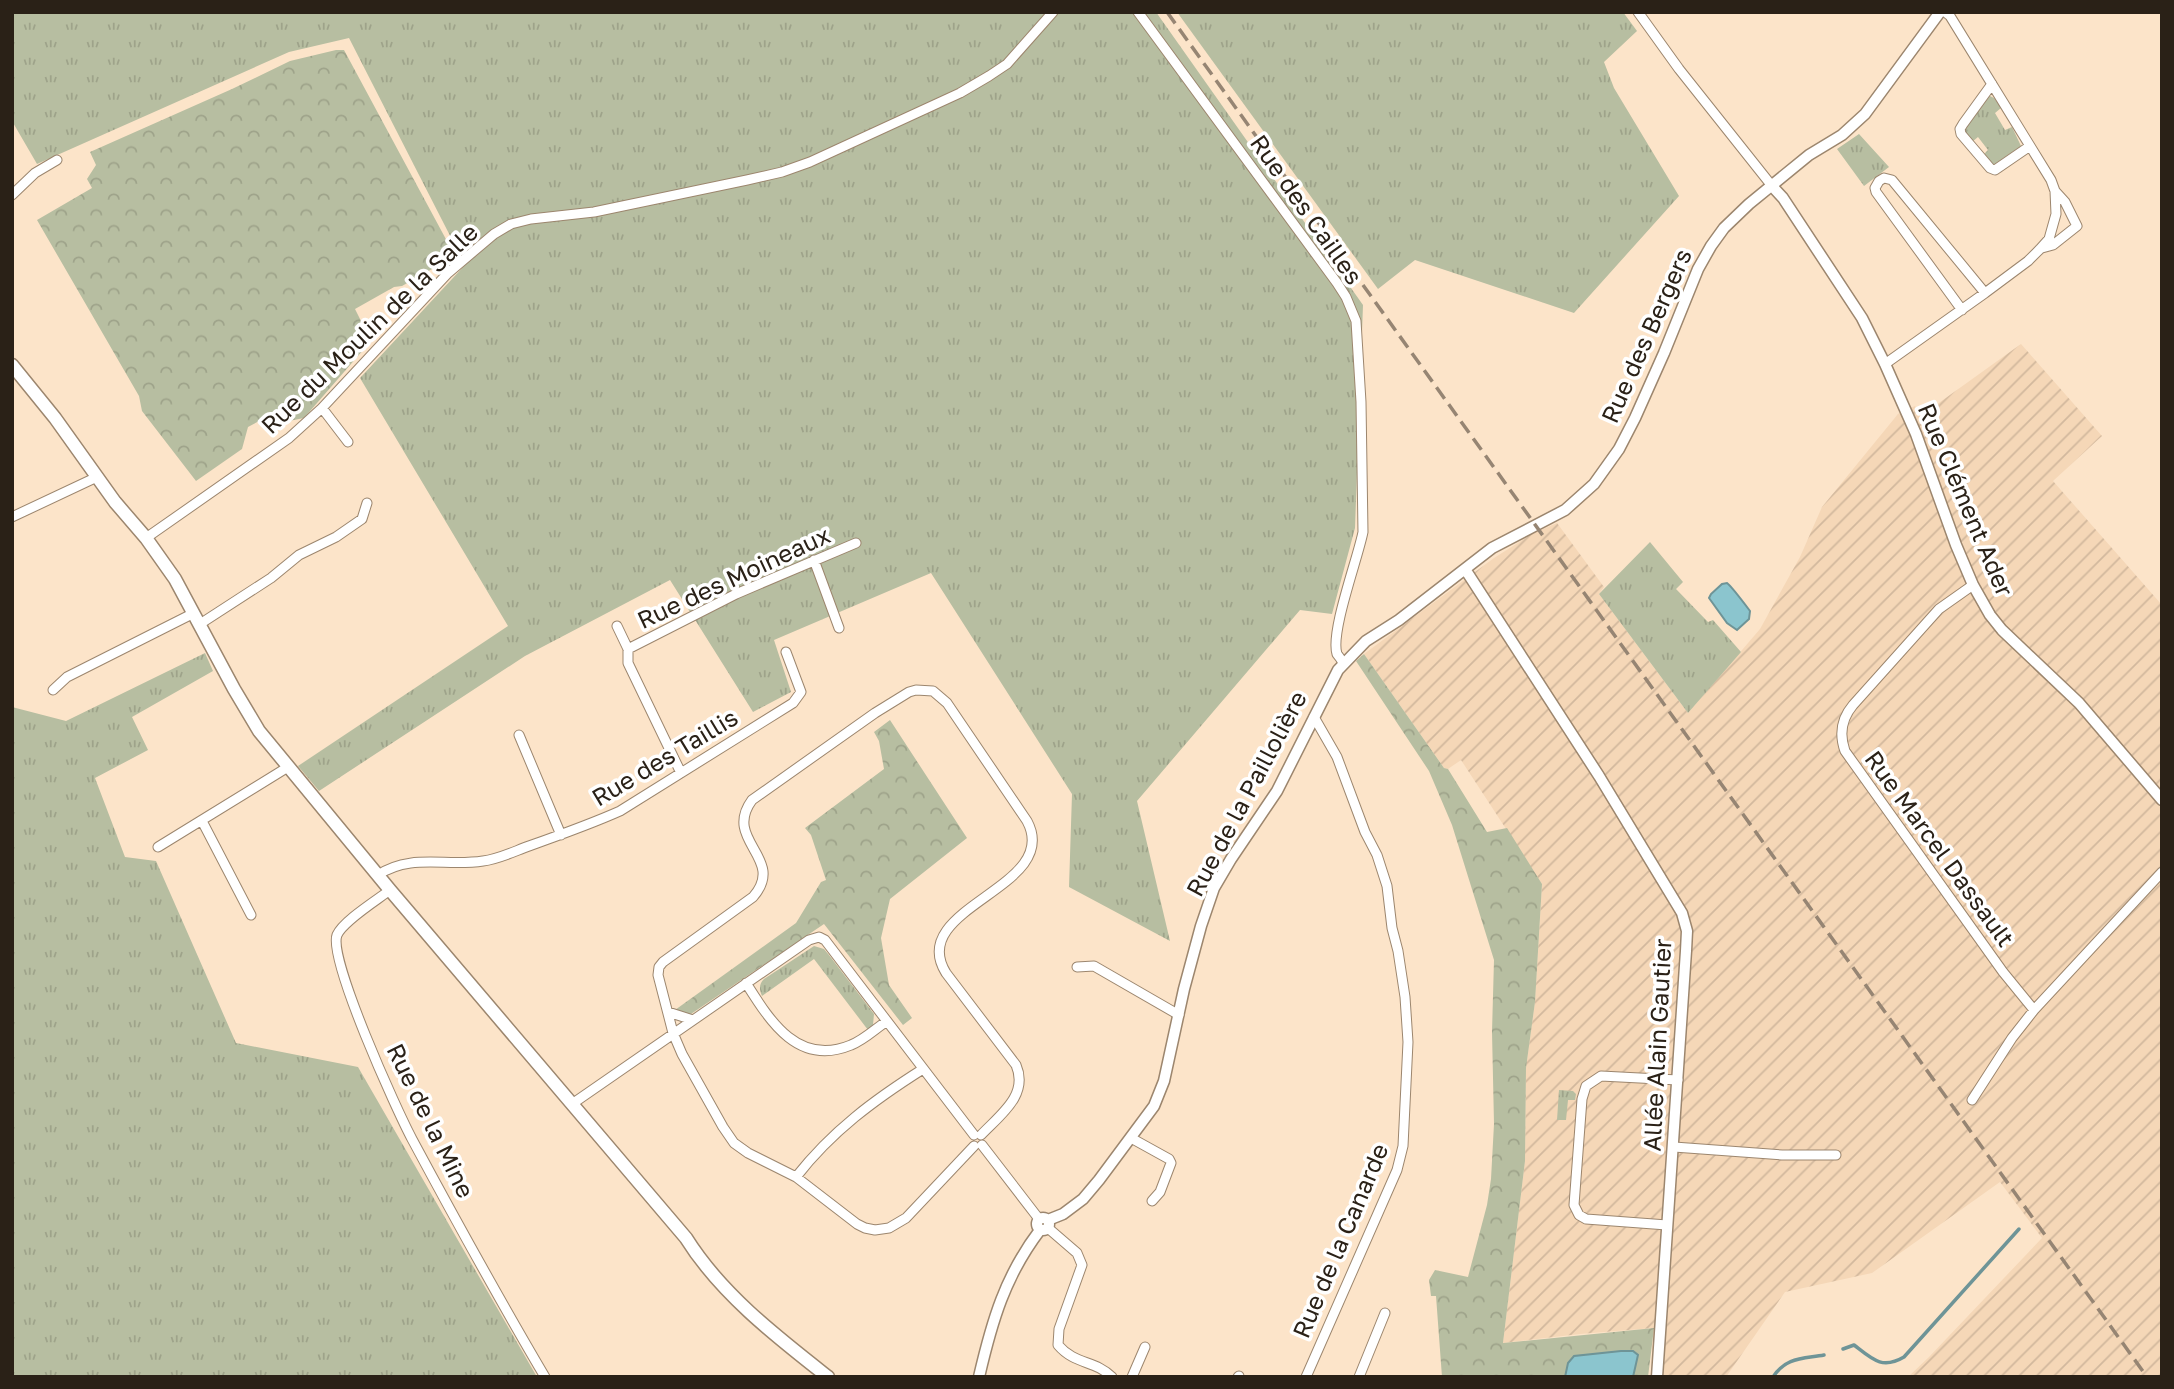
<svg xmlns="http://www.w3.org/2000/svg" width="2174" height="1389" font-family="'Golos Text',sans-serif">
	<defs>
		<pattern id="industrial-furrows" width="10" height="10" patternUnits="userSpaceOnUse" patternTransform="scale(1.75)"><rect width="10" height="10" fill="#f5d7b7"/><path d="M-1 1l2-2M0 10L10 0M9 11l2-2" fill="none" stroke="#d2b89d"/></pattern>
		<pattern id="grass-tufts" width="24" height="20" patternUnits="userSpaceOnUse" patternTransform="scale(1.75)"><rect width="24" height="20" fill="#b7bea1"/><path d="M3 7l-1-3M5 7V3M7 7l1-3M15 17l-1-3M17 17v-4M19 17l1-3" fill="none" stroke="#9ea38a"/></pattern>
		<pattern id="park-crowns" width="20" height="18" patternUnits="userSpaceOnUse" patternTransform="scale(1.75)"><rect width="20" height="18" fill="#b7bea1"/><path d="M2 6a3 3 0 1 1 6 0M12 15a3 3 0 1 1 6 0" fill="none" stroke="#9ea38a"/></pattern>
	</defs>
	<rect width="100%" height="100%" fill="#fce4c9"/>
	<path fill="url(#industrial-furrows)" d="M 2021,344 L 2102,436 L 2053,481 L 2162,605 L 2162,1377 L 1908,1377 L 1929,1357 L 2042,1238 L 2000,1182 L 1872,1273 L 1785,1292 L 1726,1377 L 1652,1377 L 1653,1328 L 1580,1334 L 1503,1343 L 1525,1161 L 1526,1068 L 1535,1002 L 1542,884 L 1461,760 L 1448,769 L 1444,768 L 1364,654 L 1494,558 L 1532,534 L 1557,523 L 1604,587 L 1599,594 L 1688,713 L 1760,629 L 1800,557 L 1822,507 L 1898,414 L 1915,406 L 1925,424 L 1929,410 Z"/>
	<path fill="url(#grass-tufts)" d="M 12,12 L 1156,12 L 1363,305 L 1355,528 L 1332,614 L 1300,610 L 1137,801 L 1170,941 L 1069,887 L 1072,794 L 931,573 L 774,640 L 791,692 L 753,712 L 670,580 L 525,656 L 319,791 L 298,766 L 508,626 L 360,378 L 465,265 L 349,38 L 289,52 L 37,164 L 12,121 Z
		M 1177,12 L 1623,12 L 1637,31 L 1604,62 L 1614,88 L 1679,196 L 1574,313 L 1415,260 L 1378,289 Z
		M 1988,95 L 1994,98 L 2001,108 L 1995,113 L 2005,130 L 2012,127 L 2021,146 L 1993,165 L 1983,155 L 1988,150 L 1978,137 L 1972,142 L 1963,130 Z
		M 1859,134 L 1889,167 L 1864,186 L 1837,149 Z
		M 1650,542 L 1683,582 L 1676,589 L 1708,622 L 1713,620 L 1741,652 L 1688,713 L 1599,594 Z
		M 205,653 L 213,671 L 132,717 L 148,750 L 95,778 L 125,857 L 156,861 L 236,1043 L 358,1067 L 537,1377 L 12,1377 L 12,707 L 66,721 Z
		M 814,946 L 824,949 L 829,955 L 874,1014 L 873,1025 L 868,1030 L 814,959 L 762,996 C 759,989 759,984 764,979 Z
		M 1559,1090 L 1573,1091 L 1576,1094 L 1575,1100 L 1568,1100 L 1566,1120 L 1557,1120 Z"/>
	<path fill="url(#park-crowns)" d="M 336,50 L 344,50 L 455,256 L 402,286 L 394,287 L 355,309 L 371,341 L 304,418 L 279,423 L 261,420 L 248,427 L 242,449 L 196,481 L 142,411 L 139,396 L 37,220 L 92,188 L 87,179 L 96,165 L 90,152 L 232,89 L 290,61 Z
		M 1364,654 L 1444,768 L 1448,769 L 1487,832 L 1507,828 L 1542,884 L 1535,1002 L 1526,1068 L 1525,1161 L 1503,1343 L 1654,1328 L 1648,1377 L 1442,1377 L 1436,1296 L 1431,1296 L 1429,1280 L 1435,1270 L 1468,1277 L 1487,1205 L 1491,1179 L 1494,1124 L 1492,1032 L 1494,960 L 1452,825 L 1429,771 L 1356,661 Z
		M 890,720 L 967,838 L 890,899 L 881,938 L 889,985 L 912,1018 L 903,1025 L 824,924 L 691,1014 L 675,1010 L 796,923 L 821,882 L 826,880 L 811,835 L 805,828 L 884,769 L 879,741 L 874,732 Z"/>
	<path fill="#8bc5ce" stroke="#6e9497" stroke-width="2" d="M 1722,584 L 1727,583 C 1731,586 1747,607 1750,611 L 1749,619 L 1737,630 L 1727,623 L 1709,598 L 1711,594 Z
		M 1621,1351 L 1633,1351 L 1638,1355 L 1633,1377 L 1565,1377 L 1568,1363 L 1574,1356 Z"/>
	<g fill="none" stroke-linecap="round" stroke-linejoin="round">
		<path stroke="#6e9497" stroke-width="3.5" d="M 1843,1349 L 1854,1345 C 1872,1359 1882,1370 1904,1357 L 2019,1229
			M 1773,1377 C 1786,1357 1803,1359 1824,1355"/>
		<g stroke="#9c866e" stroke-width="11">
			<path id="minor" d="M 1138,12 L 1337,283 L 1346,297 L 1356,321 L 1361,402 L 1363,532 C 1358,558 1330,632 1337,654 C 1338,655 1343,662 1343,663
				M 1638,12 L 1679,69 L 1772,186
				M 1992,84 L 1963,124 L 1960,129 L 1961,134 L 1990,168 L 1995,170 L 2030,146
				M 12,195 L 35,173 L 57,160
				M 2042,248 L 2053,245 L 2077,226 L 2065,202 L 2055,191
				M 1962,310 L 1876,192 L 1875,188 L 1879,181 L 1884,178 L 1892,180 L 1985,293
				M 1885,364 L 1985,293 L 2028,261 L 2040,249 L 2049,239 L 2056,214 L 2055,191 L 2051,180 L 1950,16 L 1945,12
				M 322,408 L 348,442
				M 12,517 L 97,477
				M 146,538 L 289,438 L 322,408 L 448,273 L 494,234 L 511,224 L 531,219 L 594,212 L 747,180 L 782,172 L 810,162 L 960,93 L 989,76 L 1007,64 L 1053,12
				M 814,560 L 839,628
				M 1973,585 L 1939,609 L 1853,705 C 1842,718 1839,734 1845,751 L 2003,972 L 2034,1010
				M 200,624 L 271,578 L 299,555 L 336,537 L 362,519 L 367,503
				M 617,626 L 628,649 L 628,663 L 681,773
				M 628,649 L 736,594 L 856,543
				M 53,690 L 67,677 L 194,613
				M 519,735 L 561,835
				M 202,821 L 251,915
				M 158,847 L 288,767
				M 378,875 C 411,853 446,867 483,861 C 499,859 515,851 529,846 C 560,835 591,824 620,811 L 793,703 L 801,692 L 786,652
				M 390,890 C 377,900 343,921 337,935 C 328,959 397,1111 412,1139 C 455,1219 499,1299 545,1377
				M 1077,967 L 1094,966 L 1179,1015
				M 746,983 C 770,1021 798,1067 851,1045 C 864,1040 875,1029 887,1021
				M 668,1012 L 693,1020
				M 1972,1100 L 2012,1038 L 2034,1010 L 2162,872
				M 572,1104 L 809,940 L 819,937 L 825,940 L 974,1135
				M 1131,1138 L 1169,1159 L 1171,1163 L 1160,1192 L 1152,1201
				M 982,1145 L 1039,1219
				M 974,1146 L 906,1218 L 889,1228 L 875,1230 L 865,1228 L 857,1224 L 796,1177 L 748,1153 L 734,1143 L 723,1127 L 682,1054 L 673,1033 L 658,975 L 659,967 L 663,962 L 753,897 C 787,858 722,841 752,800 L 875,713 L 909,692 L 916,690 L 933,691 L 947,703 L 1027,821 C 1063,888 905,907 946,973 L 1016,1065 C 1029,1095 1000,1115 981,1135
				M 1674,1147 L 1782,1155 L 1836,1155
				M 796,1177 C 832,1131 874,1100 923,1069
				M 1667,1225 L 1586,1219 L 1579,1215 L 1574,1205 L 1582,1099 L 1586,1086 L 1601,1076 L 1678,1080
				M 1048,1228 L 1077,1253 L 1082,1265 L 1059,1329 L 1058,1345 C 1075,1365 1095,1360 1112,1377
				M 1132,1377 L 1145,1347
				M 1238,1377 L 1239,1376
				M 1306,1377 L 1397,1170 L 1403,1146 L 1408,1042 L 1405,997 L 1398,951 L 1392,928 L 1387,886 L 1377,855 L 1365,832 L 1337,757 L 1314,717
				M 1359,1377 L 1385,1313"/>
		</g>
		<g stroke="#9c866e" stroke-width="13">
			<path id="tertiary" d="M 1772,186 L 1783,198 L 1862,318 L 1885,364 L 1916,434 L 1956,545 L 1973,585 L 1990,615 L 2002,630 L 2079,703 L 2162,800
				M 1465,569 L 1599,776 L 1682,913 L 1687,931 L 1686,951 L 1657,1377
				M1037 1224a6 6 0 1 1 12 0a6 6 0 1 1-12 0Z
				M 1048,1220 L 1063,1214 L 1083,1199 L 1099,1180 L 1154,1106 L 1164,1081 L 1184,989 L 1201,926 L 1214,888 L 1231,859 L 1277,791 L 1338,670 L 1366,641 L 1399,620 L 1492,548 L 1565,510 L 1594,484 L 1619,449 L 1635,418 L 1664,353 L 1698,269 L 1711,246 L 1724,228 L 1749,204 L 1809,155 L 1842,135 L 1865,114 L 1940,12
				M 979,1377 C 992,1321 1005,1276 1040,1230"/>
		</g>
		<g stroke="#9c866e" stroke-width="15">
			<path id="secondary" d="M 12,365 L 55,418 L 115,502 L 146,538 L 175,579 L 234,689 L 259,731 L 390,890 L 686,1238 C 721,1294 777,1337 828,1377"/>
		</g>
		<use href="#minor" stroke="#fff" stroke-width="9"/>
		<use href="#tertiary" stroke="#fff" stroke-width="10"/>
		<use href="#secondary" stroke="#fff" stroke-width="12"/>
		<path stroke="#968573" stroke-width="3.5" stroke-dasharray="14 7" stroke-linecap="butt" d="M 1167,12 L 2147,1377"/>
	</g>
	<g text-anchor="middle" stroke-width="7" stroke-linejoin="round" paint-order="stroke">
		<g font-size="24" fill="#2a2117" stroke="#fff">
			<text transform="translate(1306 210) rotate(55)" y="8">Rue des Cailles</text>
			<text transform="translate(370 329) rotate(-44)" y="8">Rue du Moulin de la Salle</text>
			<text transform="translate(1647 336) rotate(-66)" y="8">Rue des Bergers</text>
			<text transform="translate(1965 500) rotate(67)" y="8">Rue Clément Ader</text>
			<text transform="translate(734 578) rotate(-25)" y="8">Rue des Moineaux</text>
			<text transform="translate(665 758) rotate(-31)" y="8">Rue des Taillis</text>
			<text transform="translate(1247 794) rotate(-62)" y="8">Rue de la Paillolière</text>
			<text transform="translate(1939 849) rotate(54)" y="8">Rue Marcel Dassault</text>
			<text transform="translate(1658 1045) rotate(-87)" y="8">Allée Alain Gautier</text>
			<text transform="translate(430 1121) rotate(64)" y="8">Rue de la Mine</text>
			<text transform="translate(1341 1241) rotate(-67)" y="8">Rue de la Canarde</text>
		</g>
	</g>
	<rect width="2174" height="1389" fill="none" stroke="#2a2117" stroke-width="28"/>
</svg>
